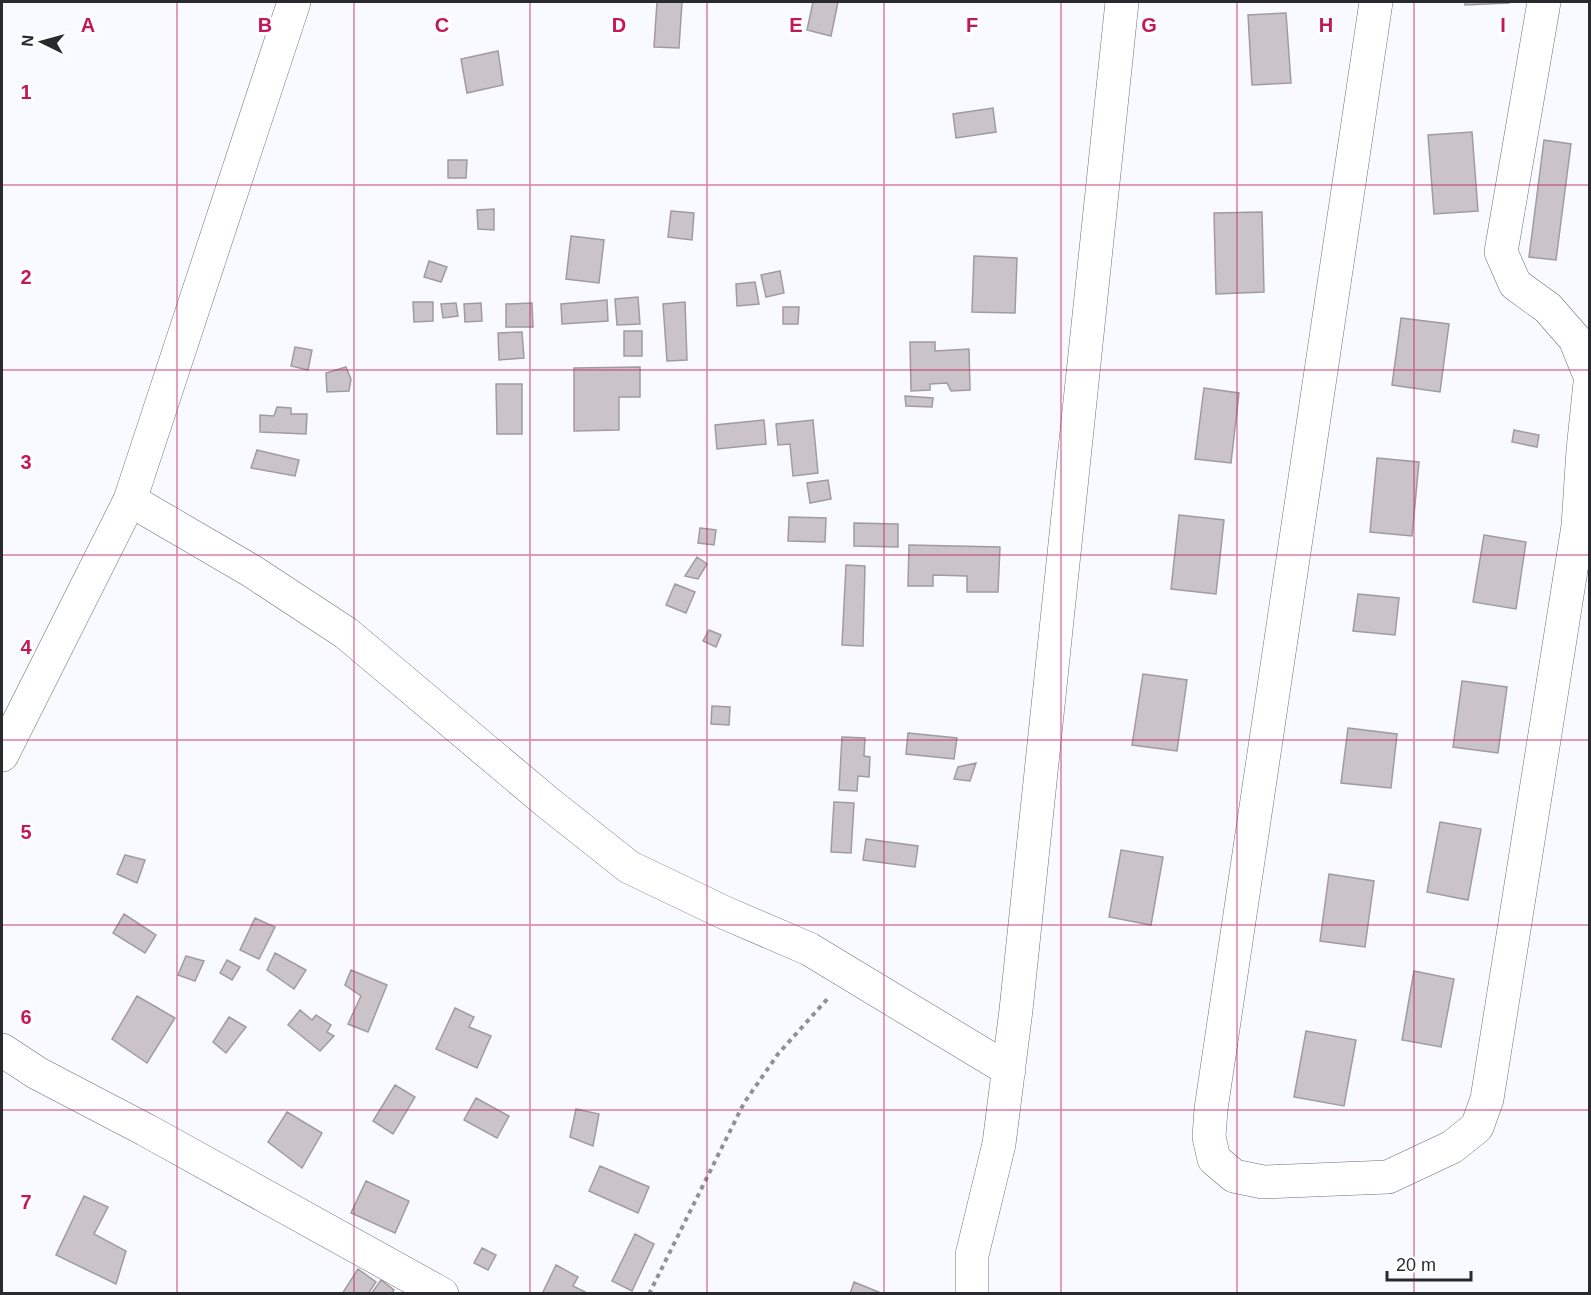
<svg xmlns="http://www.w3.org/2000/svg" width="1591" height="1295" font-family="Helvetica,sans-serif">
	<rect width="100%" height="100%" fill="#f8faff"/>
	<path fill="#cac4ca" stroke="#a19ba1" stroke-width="1.5" d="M 657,2 L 682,2 L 679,48 L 654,47 Z
		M 813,2 L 838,2 L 831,36 L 807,30 Z
		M 1465,2 L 1509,2 L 1509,3 L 1465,5 Z
		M 1286,13 L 1291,83 L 1252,85 L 1248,15 Z
		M 498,51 L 503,85 L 467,93 L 461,59 Z
		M 993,108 L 996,132 L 956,138 L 953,114 Z
		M 1472,132 L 1478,211 L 1434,214 L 1428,135 Z
		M 1544,140 L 1571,144 L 1556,260 L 1529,257 Z
		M 448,160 L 467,160 L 466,178 L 448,178 Z
		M 494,209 L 494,230 L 478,229 L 477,210 Z
		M 671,211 L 694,213 L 692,240 L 668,237 Z
		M 1262,212 L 1264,292 L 1216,294 L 1214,213 Z
		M 571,236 L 604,240 L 599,283 L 566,279 Z
		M 974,256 L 1017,258 L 1015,313 L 972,312 Z
		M 429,261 L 447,267 L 441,282 L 424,277 Z
		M 780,271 L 784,293 L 766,297 L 761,275 Z
		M 755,282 L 759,304 L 737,306 L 736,284 Z
		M 638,297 L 640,324 L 617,325 L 615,299 Z
		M 607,300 L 608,321 L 562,324 L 561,304 Z
		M 413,302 L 433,302 L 433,321 L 414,322 Z
		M 685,302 L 687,360 L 667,361 L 663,304 Z
		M 456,303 L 458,316 L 443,318 L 441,304 Z
		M 481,303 L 482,321 L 465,322 L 464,304 Z
		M 532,303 L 533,327 L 506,327 L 506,304 Z
		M 783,307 L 799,307 L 798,324 L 783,324 Z
		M 1401,318 L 1449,324 L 1440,392 L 1392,385 Z
		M 624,331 L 642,331 L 642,356 L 624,356 Z
		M 522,332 L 524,358 L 499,360 L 498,333 Z
		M 910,342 L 935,342 L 935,351 L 969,349 L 970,390 L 951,391 L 947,383 L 930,384 L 930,390 L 911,391 Z
		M 295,347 L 312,350 L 308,370 L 291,366 Z
		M 346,367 L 351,379 L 349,391 L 327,392 L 326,373 Z
		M 640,367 L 640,397 L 619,397 L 619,430 L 574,431 L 574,368 Z
		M 496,384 L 522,384 L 522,434 L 497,434 Z
		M 1204,388 L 1239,393 L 1231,463 L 1195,459 Z
		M 905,396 L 933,398 L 932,407 L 906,406 Z
		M 277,407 L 291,408 L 291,414 L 307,414 L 306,434 L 260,432 L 260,415 L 274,416 Z
		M 764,420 L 766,444 L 717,449 L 715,425 Z
		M 813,420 L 818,473 L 793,476 L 790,444 L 778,445 L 776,424 Z
		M 1514,430 L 1539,435 L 1537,447 L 1512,442 Z
		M 257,450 L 299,460 L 295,476 L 251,468 Z
		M 1377,458 L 1419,462 L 1412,536 L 1370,532 Z
		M 828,480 L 831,499 L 810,503 L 807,483 Z
		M 1179,515 L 1224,520 L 1216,594 L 1171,589 Z
		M 789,517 L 826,518 L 825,542 L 788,541 Z
		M 854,523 L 898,524 L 898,547 L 854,546 Z
		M 700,528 L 716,530 L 714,545 L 698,543 Z
		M 1484,535 L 1526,542 L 1516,609 L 1473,602 Z
		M 909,545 L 1000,547 L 998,592 L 967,592 L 967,576 L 933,575 L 933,586 L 908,586 Z
		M 697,557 L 707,564 L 698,579 L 685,576 Z
		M 846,565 L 865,566 L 863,646 L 842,645 Z
		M 675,584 L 695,592 L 686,613 L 666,605 Z
		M 1358,594 L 1399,598 L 1395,635 L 1353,631 Z
		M 709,630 L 721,635 L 716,647 L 703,641 Z
		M 1143,674 L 1187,680 L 1177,751 L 1132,745 Z
		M 1462,681 L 1507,687 L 1498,753 L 1453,747 Z
		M 712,706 L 730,707 L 729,725 L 711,724 Z
		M 1348,728 L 1397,734 L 1391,788 L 1341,783 Z
		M 908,733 L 957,738 L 954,759 L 906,754 Z
		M 842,737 L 865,738 L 864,756 L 870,757 L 869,777 L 858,776 L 857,791 L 839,790 Z
		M 976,763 L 970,781 L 954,779 L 958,767 Z
		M 834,802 L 854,803 L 851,853 L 831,852 Z
		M 1440,822 L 1481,829 L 1468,900 L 1427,892 Z
		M 866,839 L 918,846 L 915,867 L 863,860 Z
		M 1121,850 L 1163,857 L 1151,925 L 1109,917 Z
		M 125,855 L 145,860 L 137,883 L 117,874 Z
		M 1329,874 L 1374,881 L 1365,947 L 1320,941 Z
		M 124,914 L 156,935 L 145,953 L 113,933 Z
		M 255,918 L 275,927 L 259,959 L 240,950 Z
		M 275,953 L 306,970 L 294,989 L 267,970 Z
		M 186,956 L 204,961 L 195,981 L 178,975 Z
		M 227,960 L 240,967 L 232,980 L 220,973 Z
		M 351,970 L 387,985 L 368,1032 L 348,1024 L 361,996 L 345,985 Z
		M 1414,971 L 1454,979 L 1441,1047 L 1402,1040 Z
		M 137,996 L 175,1018 L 147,1063 L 112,1039 Z
		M 455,1008 L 474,1017 L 469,1027 L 491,1036 L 477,1068 L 436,1049 Z
		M 300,1010 L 312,1020 L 316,1015 L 331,1025 L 327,1032 L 334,1036 L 320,1051 L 288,1025 Z
		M 229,1017 L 246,1027 L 226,1053 L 213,1042 Z
		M 1306,1031 L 1356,1040 L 1344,1106 L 1294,1097 Z
		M 395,1085 L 415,1097 L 393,1134 L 373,1121 Z
		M 476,1098 L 509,1116 L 497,1138 L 464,1120 Z
		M 576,1109 L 599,1114 L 593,1146 L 570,1137 Z
		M 287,1112 L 322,1133 L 302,1168 L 268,1142 Z
		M 600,1166 L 649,1187 L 638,1213 L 589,1191 Z
		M 366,1181 L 409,1201 L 395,1233 L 351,1213 Z
		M 84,1196 L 108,1207 L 94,1234 L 126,1251 L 116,1284 L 56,1255 Z
		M 635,1234 L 654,1244 L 632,1291 L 612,1281 Z
		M 482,1248 L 496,1255 L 488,1270 L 474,1263 Z
		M 556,1265 L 578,1277 L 573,1286 L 589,1294 L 542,1294 Z
		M 358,1269 L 376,1282 L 368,1294 L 342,1294 Z
		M 381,1280 L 394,1290 L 391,1294 L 371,1294 Z
		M 854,1282 L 881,1293 L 850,1294 Z"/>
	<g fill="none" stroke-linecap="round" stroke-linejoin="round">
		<g stroke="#6d7177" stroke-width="34">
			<path id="minor" d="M 1376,2 L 1211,1109 L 1209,1137 L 1214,1159 L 1234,1176 L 1263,1182 L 1388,1177 L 1452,1147 L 1477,1127 L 1487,1099 L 1578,526 L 1583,450 L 1590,383
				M 1544,2 L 1501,252 L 1515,284 L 1548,308 L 1575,339 L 1590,376
				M 130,500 L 250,570 L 346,633 L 547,802 L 629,867 L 723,912 L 809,949 L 1009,1070
				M 2,755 L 130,500 L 294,2
				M 2,1050 L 37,1073 L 146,1130 L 442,1294
				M 972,1294 L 972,1255 L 999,1144 L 1016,1010 L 1122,2"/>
		</g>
		<path stroke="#909195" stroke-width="4" stroke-dasharray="4.5 4.5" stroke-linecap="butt" d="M 649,1294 L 744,1103 L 778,1054 L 830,996"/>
		<use href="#minor" stroke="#fff" stroke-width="33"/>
	</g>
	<path fill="none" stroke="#c2185b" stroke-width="1.5" stroke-opacity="0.55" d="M 177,2 L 177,1294M 354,2 L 354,1294M 530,2 L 530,1294M 707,2 L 707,1294M 884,2 L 884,1294M 1061,2 L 1061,1294M 1237,2 L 1237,1294M 1414,2 L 1414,1294M 2,185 L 1590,185M 2,370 L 1590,370M 2,555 L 1590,555M 2,740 L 1590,740M 2,925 L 1590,925M 2,1110 L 1590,1110"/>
	<g font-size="20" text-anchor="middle" font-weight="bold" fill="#c2185b" stroke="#fff" stroke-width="6" stroke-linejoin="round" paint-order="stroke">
		<text x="88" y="32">A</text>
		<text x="265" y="32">B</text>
		<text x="442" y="32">C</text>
		<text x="619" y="32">D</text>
		<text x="796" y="32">E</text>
		<text x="972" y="32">F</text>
		<text x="1149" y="32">G</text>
		<text x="1326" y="32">H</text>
		<text x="1503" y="32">I</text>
		<text x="26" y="99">1</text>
		<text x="26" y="284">2</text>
		<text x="26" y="469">3</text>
		<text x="26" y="654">4</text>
		<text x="26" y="839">5</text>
		<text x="26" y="1024">6</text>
		<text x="26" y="1209">7</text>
	</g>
	<rect width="1591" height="1295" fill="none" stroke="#292a2d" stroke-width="6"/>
	<g transform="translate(42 42) rotate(275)" stroke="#ffffff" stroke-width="4.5" paint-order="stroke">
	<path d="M0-4.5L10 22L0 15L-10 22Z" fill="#292a2d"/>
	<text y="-9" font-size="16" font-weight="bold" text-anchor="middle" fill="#292a2d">N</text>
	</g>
	<path d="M1387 1271v9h84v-9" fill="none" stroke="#292a2d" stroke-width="3"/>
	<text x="1396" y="1271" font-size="18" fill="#292a2d" stroke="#ffffff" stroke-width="4.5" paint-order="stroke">20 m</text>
</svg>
